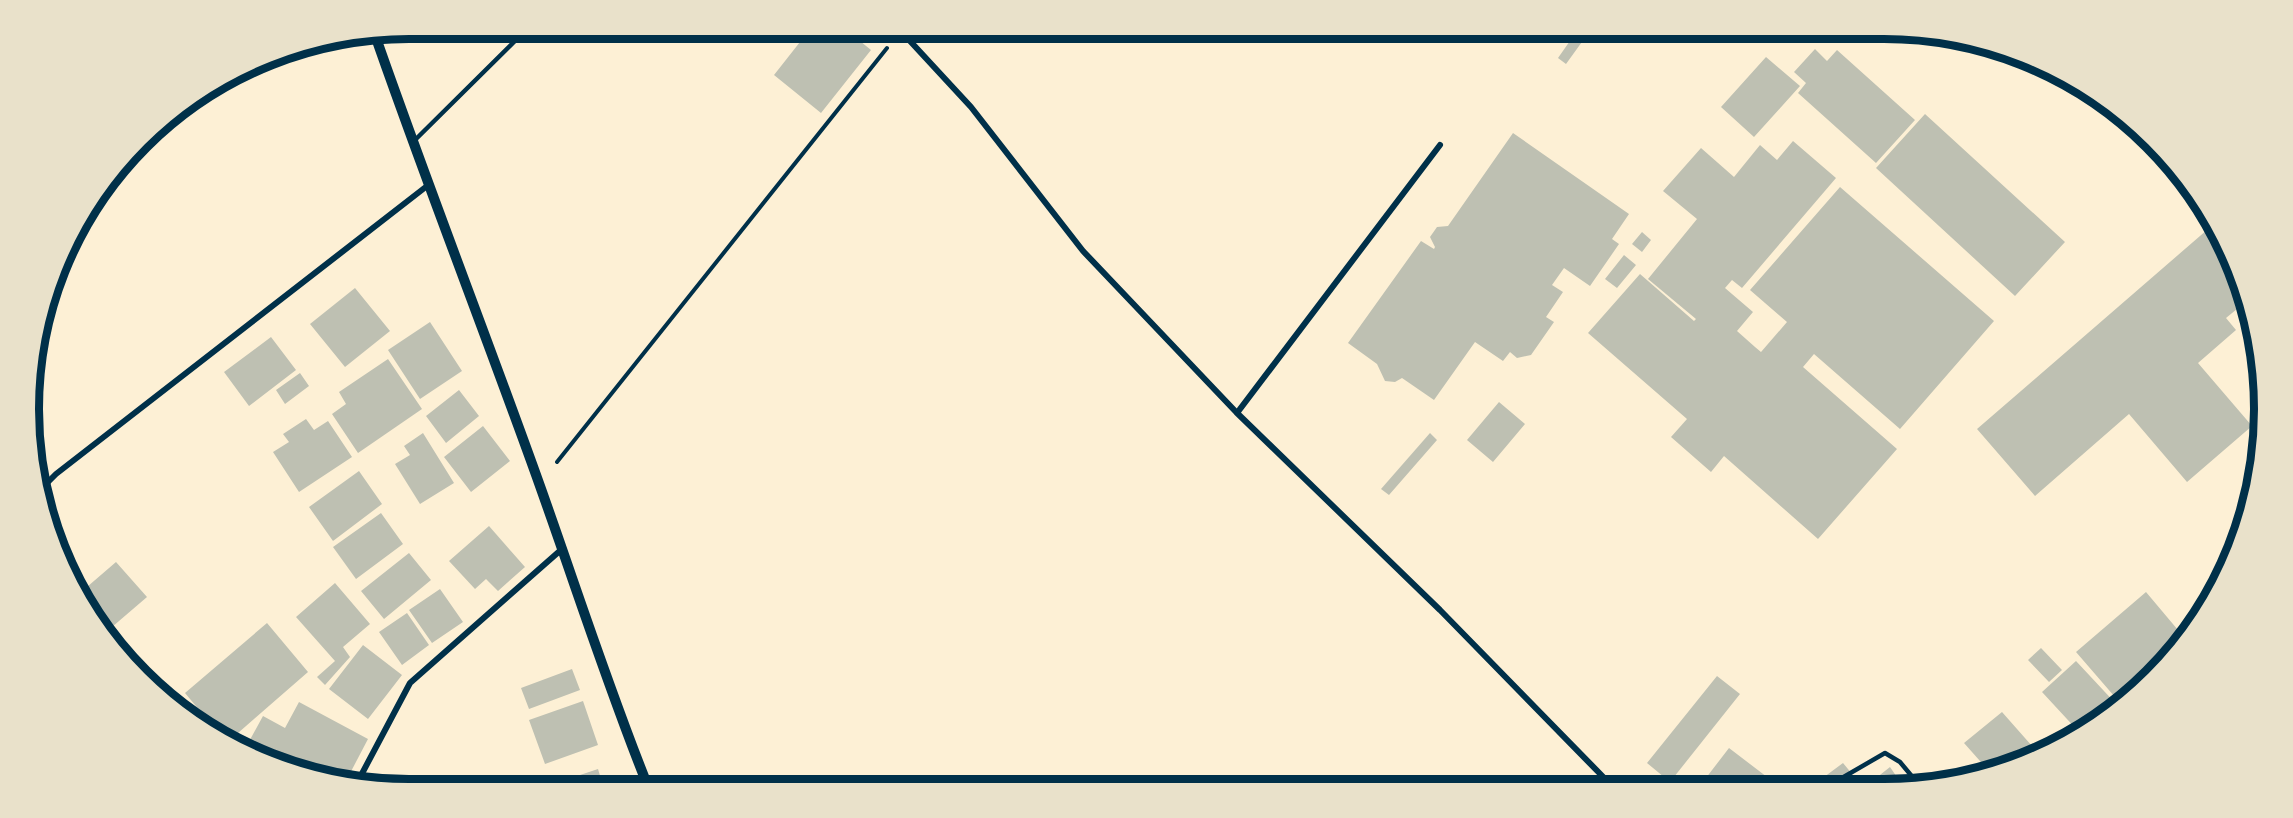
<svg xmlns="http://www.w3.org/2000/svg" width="2293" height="818" font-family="Poppins,sans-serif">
	<rect width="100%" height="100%" fill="#fdf0d5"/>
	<path fill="#bec0b2" d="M 811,28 L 844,28 L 871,50 L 821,113 L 774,75 Z
		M 1579,28 L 1592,28 L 1566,64 L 1558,58 Z
		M 1815,49 L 1827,61 L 1837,50 L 1915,120 L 1876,163 L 1798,93 L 1806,83 L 1794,72 Z
		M 1766,57 L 1800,86 L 1754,137 L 1721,107 Z
		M 1925,114 L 2065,242 L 2015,296 L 1876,168 Z
		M 1513,133 L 1629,214 L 1612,239 L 1619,244 L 1590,286 L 1564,268 L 1552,285 L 1563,292 L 1546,317 L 1554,322 L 1531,355 L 1517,358 L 1510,352 L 1503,361 L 1475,342 L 1434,400 L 1402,378 L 1395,382 L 1385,381 L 1377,364 L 1348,343 L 1421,241 L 1434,249 L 1435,247 L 1430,237 L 1437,227 L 1448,226 Z
		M 1793,141 L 1836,178 L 1742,288 L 1732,280 L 1725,288 L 1753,312 L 1737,331 L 1755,347 L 1761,352 L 1787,322 L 1750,290 L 1840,187 L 1994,321 L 1900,429 L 1814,354 L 1803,367 L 1897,449 L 1818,539 L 1724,456 L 1711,472 L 1671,437 L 1687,419 L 1588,333 L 1640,274 L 1694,321 L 1696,319 L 1648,279 L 1697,219 L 1663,191 L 1701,148 L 1734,177 L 1760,145 L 1777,160 Z
		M 2215,223 L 2243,304 L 2226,318 L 2236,330 L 2198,363 L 2252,426 L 2187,482 L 2129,414 L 2035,496 L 1977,429 Z
		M 1642,232 L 1651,240 L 1642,252 L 1632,244 Z
		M 1624,255 L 1636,265 L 1617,288 L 1605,279 Z
		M 355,288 L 390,331 L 345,367 L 310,324 Z
		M 430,322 L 462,371 L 420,399 L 388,350 Z
		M 271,337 L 296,370 L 249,406 L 224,372 Z
		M 388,359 L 422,409 L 358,453 L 332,414 L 346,404 L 339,392 Z
		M 300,373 L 309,386 L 285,404 L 276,390 Z
		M 459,390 L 479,416 L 446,443 L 426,416 Z
		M 1499,402 L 1525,424 L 1493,462 L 1467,440 Z
		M 306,419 L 314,430 L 328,421 L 352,457 L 299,492 L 273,452 L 289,442 L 283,434 Z
		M 483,426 L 510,461 L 471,492 L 444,457 Z
		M 423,433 L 454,483 L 420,504 L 395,464 L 410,455 L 404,446 Z
		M 1430,433 L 1437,440 L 1389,495 L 1381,489 Z
		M 359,471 L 382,504 L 333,541 L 309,507 Z
		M 381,513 L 403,544 L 356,579 L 333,547 Z
		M 489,526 L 525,567 L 498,591 L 486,579 L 475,589 L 449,561 Z
		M 409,553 L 431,580 L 384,619 L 361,591 Z
		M 116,562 L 147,597 L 105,633 L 93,621 L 80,593 Z
		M 335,583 L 370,624 L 343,647 L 350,657 L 325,685 L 317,677 L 335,661 L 296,617 Z
		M 440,589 L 463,622 L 432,643 L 409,610 Z
		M 2146,592 L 2183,636 L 2135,695 L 2121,704 L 2076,652 Z
		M 407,613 L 429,645 L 402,665 L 379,632 Z
		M 267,623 L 308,672 L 230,740 L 221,736 L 185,693 Z
		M 363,645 L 402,675 L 368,719 L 329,689 Z
		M 2041,648 L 2062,670 L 2049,682 L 2028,660 Z
		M 2076,661 L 2118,706 L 2079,732 L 2042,692 Z
		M 572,669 L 580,690 L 529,709 L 521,688 Z
		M 1717,676 L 1740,694 L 1670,782 L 1647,763 Z
		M 583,701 L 598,745 L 545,764 L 529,720 Z
		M 299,702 L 368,739 L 346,781 L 311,777 L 246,747 L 263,716 L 285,728 Z
		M 2002,712 L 2039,754 L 1988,770 L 1964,743 Z
		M 1729,748 L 1767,777 L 1759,787 L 1699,787 Z
		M 1843,763 L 1862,786 L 1825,786 L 1820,780 Z
		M 1890,767 L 1903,786 L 1866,786 Z
		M 598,769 L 604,789 L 555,789 L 553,784 Z"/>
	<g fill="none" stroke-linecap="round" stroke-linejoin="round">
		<path stroke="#003049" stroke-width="4" d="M 557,462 L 887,48"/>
		<path stroke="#003049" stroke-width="4.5" d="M 415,140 L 528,28
			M 1828,786 L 1885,753 L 1900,762 L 1920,786"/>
		<path stroke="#003049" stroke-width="6" d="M 898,28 L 971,107 L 1083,251 L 1237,413 L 1440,610 L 1613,787
			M 1237,413 L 1440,145
			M 40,490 L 56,474 L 427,186
			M 357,783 L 410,683 L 562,549"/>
		<path stroke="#003049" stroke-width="10" d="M 375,35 C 428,187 486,335 540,486 C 576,587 609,690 649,789"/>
	</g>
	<path d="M0 0H2293V818H0ZM409 39H1884A370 370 0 0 1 2254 409V409A370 370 0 0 1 1884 779H409A370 370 0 0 1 39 409V409A370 370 0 0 1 409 39Z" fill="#e9e1ca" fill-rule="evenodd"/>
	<path fill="none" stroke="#003049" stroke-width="8" d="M409 39H1884A370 370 0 0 1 2254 409V409A370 370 0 0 1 1884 779H409A370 370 0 0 1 39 409V409A370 370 0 0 1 409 39Z"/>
</svg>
